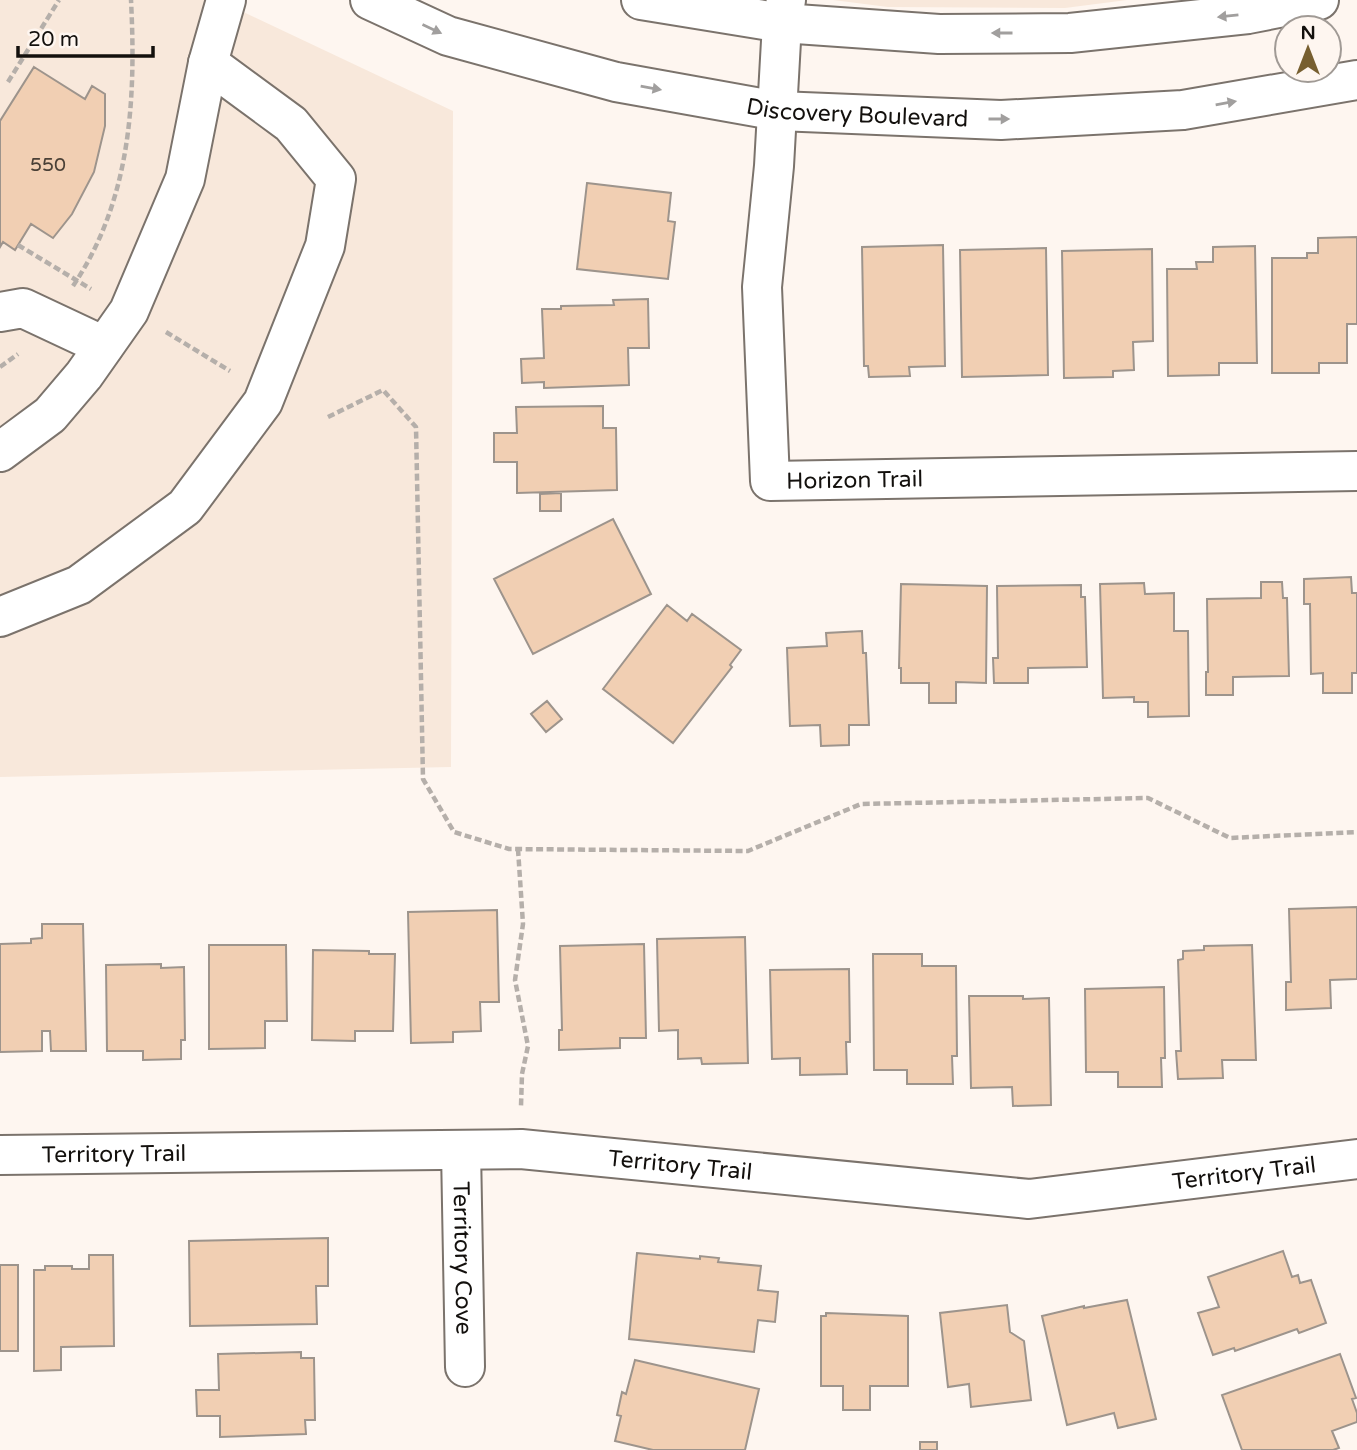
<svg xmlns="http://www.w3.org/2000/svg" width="1357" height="1450" font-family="'Varela Round',sans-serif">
	<rect width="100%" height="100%" fill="#fef6f0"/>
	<path fill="#f8e8db" d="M 0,0 L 218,0 L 453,111 L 451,767 L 0,777 Z
		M 833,0 L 1127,0 L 1065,8 L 888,7 Z"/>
	<path fill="#f1cfb3" stroke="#9d948c" stroke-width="2" d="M 34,67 L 85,99 L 92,86 L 105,94 L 105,126 L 94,172 L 72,214 L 53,238 L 31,224 L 15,250 L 3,242 L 0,247 L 0,121 Z
		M 587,183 L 671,193 L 668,221 L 675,222 L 668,279 L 577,269 Z
		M 1357,237 L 1357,324 L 1347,324 L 1347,363 L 1319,363 L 1319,373 L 1272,373 L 1272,258 L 1307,258 L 1307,253 L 1318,253 L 1318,238 Z
		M 943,245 L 945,366 L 909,367 L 910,376 L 869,377 L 868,366 L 864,366 L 862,247 Z
		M 1255,246 L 1257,363 L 1219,363 L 1219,375 L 1168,376 L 1167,269 L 1197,269 L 1196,262 L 1213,262 L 1213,247 Z
		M 1046,248 L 1048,375 L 962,377 L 960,250 Z
		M 1152,249 L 1153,341 L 1133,342 L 1134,370 L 1113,371 L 1113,377 L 1064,378 L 1062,251 Z
		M 648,299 L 649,348 L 628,348 L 629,385 L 544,388 L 544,382 L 522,383 L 521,359 L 544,358 L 542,309 L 561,309 L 561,306 L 614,305 L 613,300 Z
		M 603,406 L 603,428 L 616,428 L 617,490 L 517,493 L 517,462 L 494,462 L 494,433 L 517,433 L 516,407 Z
		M 561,493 L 561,511 L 540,511 L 540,494 Z
		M 613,519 L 651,594 L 533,654 L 494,579 Z
		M 1351,577 L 1352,593 L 1357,593 L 1357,673 L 1352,673 L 1352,693 L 1323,693 L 1323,673 L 1311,674 L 1310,604 L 1304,604 L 1304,579 Z
		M 1261,582 L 1282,582 L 1283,598 L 1287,598 L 1289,676 L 1233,677 L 1233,695 L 1206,695 L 1206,672 L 1208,672 L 1207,599 L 1261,598 Z
		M 1144,583 L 1145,594 L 1174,593 L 1174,631 L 1188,631 L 1189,716 L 1148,717 L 1148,702 L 1134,702 L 1134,697 L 1103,698 L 1100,584 Z
		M 901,584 L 987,586 L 986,683 L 956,682 L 956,703 L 929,703 L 929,683 L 901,683 L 901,668 L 899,668 Z
		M 1081,585 L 1081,597 L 1085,597 L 1087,667 L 1028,668 L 1028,683 L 994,683 L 993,658 L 998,658 L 997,586 Z
		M 667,605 L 687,621 L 692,614 L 741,650 L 730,665 L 732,667 L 673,743 L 603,689 Z
		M 862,631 L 863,653 L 866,653 L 869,725 L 849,725 L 849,745 L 821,746 L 820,725 L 790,726 L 787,648 L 827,646 L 826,633 Z
		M 547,701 L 562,719 L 546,732 L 531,714 Z
		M 1357,907 L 1357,979 L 1330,980 L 1331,1008 L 1286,1010 L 1286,982 L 1291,982 L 1289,909 Z
		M 497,910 L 499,1002 L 480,1002 L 481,1031 L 453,1032 L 453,1042 L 411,1043 L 408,912 Z
		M 42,924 L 83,924 L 86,1051 L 51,1051 L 50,1031 L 42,1031 L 42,1051 L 0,1052 L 0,944 L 31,943 L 31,939 L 42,938 Z
		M 745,937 L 748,1063 L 702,1064 L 701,1058 L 678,1059 L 678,1030 L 659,1031 L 657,939 Z
		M 644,944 L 646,1038 L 620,1038 L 620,1048 L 559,1050 L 559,1030 L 562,1030 L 560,946 Z
		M 209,945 L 286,945 L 287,1021 L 265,1021 L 265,1048 L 209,1049 Z
		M 1252,945 L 1256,1060 L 1222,1060 L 1223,1078 L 1178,1079 L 1176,1051 L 1181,1051 L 1178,960 L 1183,959 L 1183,951 L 1204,950 L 1204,946 Z
		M 313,950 L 369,951 L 369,954 L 395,954 L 393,1031 L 355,1031 L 355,1041 L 312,1040 Z
		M 873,954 L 922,954 L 922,966 L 956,966 L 957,1056 L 952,1056 L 953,1084 L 907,1084 L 907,1070 L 874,1070 Z
		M 161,964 L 161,968 L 184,967 L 185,1040 L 181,1040 L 181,1059 L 143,1060 L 143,1051 L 107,1051 L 106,965 Z
		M 849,969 L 850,1042 L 846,1042 L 847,1074 L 800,1075 L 800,1058 L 772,1059 L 770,970 Z
		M 1164,987 L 1165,1058 L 1161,1058 L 1162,1087 L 1118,1087 L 1118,1072 L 1086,1072 L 1085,989 Z
		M 969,996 L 1023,996 L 1023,999 L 1049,998 L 1051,1105 L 1013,1106 L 1012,1087 L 971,1088 Z
		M 328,1238 L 328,1286 L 316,1286 L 317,1324 L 190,1326 L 189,1241 Z
		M 1283,1251 L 1292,1277 L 1298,1275 L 1300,1283 L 1311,1280 L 1326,1323 L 1299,1333 L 1297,1329 L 1235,1351 L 1234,1348 L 1213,1355 L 1198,1313 L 1219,1307 L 1208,1277 Z
		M 637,1253 L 700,1259 L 700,1256 L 719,1258 L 718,1262 L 761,1266 L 758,1290 L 778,1292 L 775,1322 L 758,1320 L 754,1352 L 629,1339 Z
		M 89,1255 L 113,1255 L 114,1346 L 61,1347 L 61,1370 L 34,1371 L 34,1270 L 45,1270 L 45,1266 L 72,1266 L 72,1269 L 89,1269 Z
		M 0,1265 L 18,1265 L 18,1351 L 0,1351 Z
		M 1127,1300 L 1156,1419 L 1118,1428 L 1114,1413 L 1067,1425 L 1042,1316 L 1084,1306 L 1084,1308 Z
		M 1007,1305 L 1010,1332 L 1024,1341 L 1031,1400 L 971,1407 L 969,1384 L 948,1387 L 940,1313 Z
		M 826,1313 L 908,1316 L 908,1386 L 870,1386 L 870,1410 L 843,1410 L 843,1386 L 821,1386 L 821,1316 L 826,1316 Z
		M 301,1352 L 301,1358 L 314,1358 L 315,1420 L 305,1420 L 306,1434 L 220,1437 L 220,1416 L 197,1416 L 196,1390 L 219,1390 L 218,1354 Z
		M 1340,1354 L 1356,1398 L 1352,1399 L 1357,1413 L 1357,1422 L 1332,1431 L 1339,1448 L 1333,1450 L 1242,1450 L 1222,1395 Z
		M 635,1360 L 759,1389 L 745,1450 L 653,1450 L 615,1441 L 621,1416 L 617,1415 L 622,1392 L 626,1394 Z
		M 920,1442 L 937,1442 L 937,1450 L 920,1450 Z"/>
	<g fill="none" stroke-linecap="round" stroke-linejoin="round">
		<g stroke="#7b736c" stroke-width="42">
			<g id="minor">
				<path id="s1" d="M 370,0 L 448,36 L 616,82 L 778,111 L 1001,120 L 1183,110 L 1357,80"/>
				<path d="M 641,0 L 782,23 L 939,34 L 1070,33 L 1248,14 L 1319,0"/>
				<path id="s2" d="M 786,0 L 782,23 L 774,166 L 762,287 L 770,481 L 1357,471"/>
				<path d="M 0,312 L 23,308 L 104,346"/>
				<path d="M 0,452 L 50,415 L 84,375 L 129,311 L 185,179 L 208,63 L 226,0"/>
				<path d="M 0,617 L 79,585 L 185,507 L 263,402 L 325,246 L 336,179 L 291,124 L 208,63"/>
				<path id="s3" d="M 461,1150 L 465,1367"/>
				<path id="s4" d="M 0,1155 L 521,1149 L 1029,1199 L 1357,1159"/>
			</g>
		</g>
		<path stroke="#b5afaa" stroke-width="4.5" stroke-dasharray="7 3.5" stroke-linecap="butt" d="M 8,82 L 59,0
			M 18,245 L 91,289
			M 73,286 C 131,200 136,100 131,0
			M 166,332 L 230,371
			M 0,367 L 18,354
			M 328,417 L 383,390 L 416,427 L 423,779 L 454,832 L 509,849 L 748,851 L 861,804 L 1148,798 L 1230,838 L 1357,832
			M 518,849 L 523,924 L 515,980 L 528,1046 L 522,1074 L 521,1106"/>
		<use href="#minor" stroke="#fff" stroke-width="38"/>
	</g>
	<defs><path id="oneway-solid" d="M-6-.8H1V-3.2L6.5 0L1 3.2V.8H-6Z" transform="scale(1.75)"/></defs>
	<g fill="#a19f9e">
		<use href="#oneway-solid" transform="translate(1228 16) rotate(174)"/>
		<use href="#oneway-solid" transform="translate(432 29) rotate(25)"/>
		<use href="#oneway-solid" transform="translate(1002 33) rotate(180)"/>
		<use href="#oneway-solid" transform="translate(651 88) rotate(10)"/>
		<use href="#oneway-solid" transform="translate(1226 103) rotate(-10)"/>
		<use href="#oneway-solid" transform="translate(999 119)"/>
	</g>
	<g text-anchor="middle" stroke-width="6" stroke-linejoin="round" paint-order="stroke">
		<g font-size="19" fill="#4a4036">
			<text x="48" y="171">550</text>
		</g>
		<g font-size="23" fill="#13100d" stroke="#fef6f0">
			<text dy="8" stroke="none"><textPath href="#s1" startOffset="504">Discovery Boulevard</textPath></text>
			<text dy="8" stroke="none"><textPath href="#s2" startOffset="567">Horizon Trail</textPath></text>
			<text dy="8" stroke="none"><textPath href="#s4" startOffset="114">Territory Trail</textPath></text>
			<text dy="8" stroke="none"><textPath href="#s4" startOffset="681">Territory Trail</textPath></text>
			<text dy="8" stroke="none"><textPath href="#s4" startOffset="1248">Territory Trail</textPath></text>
			<text dy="8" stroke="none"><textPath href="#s3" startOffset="108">Territory Cove</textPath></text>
		</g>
	</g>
	<g transform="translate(1308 49)"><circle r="33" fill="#fef6f0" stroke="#a09a95" stroke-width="2"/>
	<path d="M0-5L12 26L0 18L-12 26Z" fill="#775f30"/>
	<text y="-10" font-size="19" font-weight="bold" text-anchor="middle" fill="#13100d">N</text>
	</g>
	<path d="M18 46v10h135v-10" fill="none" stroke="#13100d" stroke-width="3.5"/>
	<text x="28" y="46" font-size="21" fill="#13100d" stroke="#fef6f0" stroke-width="5" paint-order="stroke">20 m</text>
</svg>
